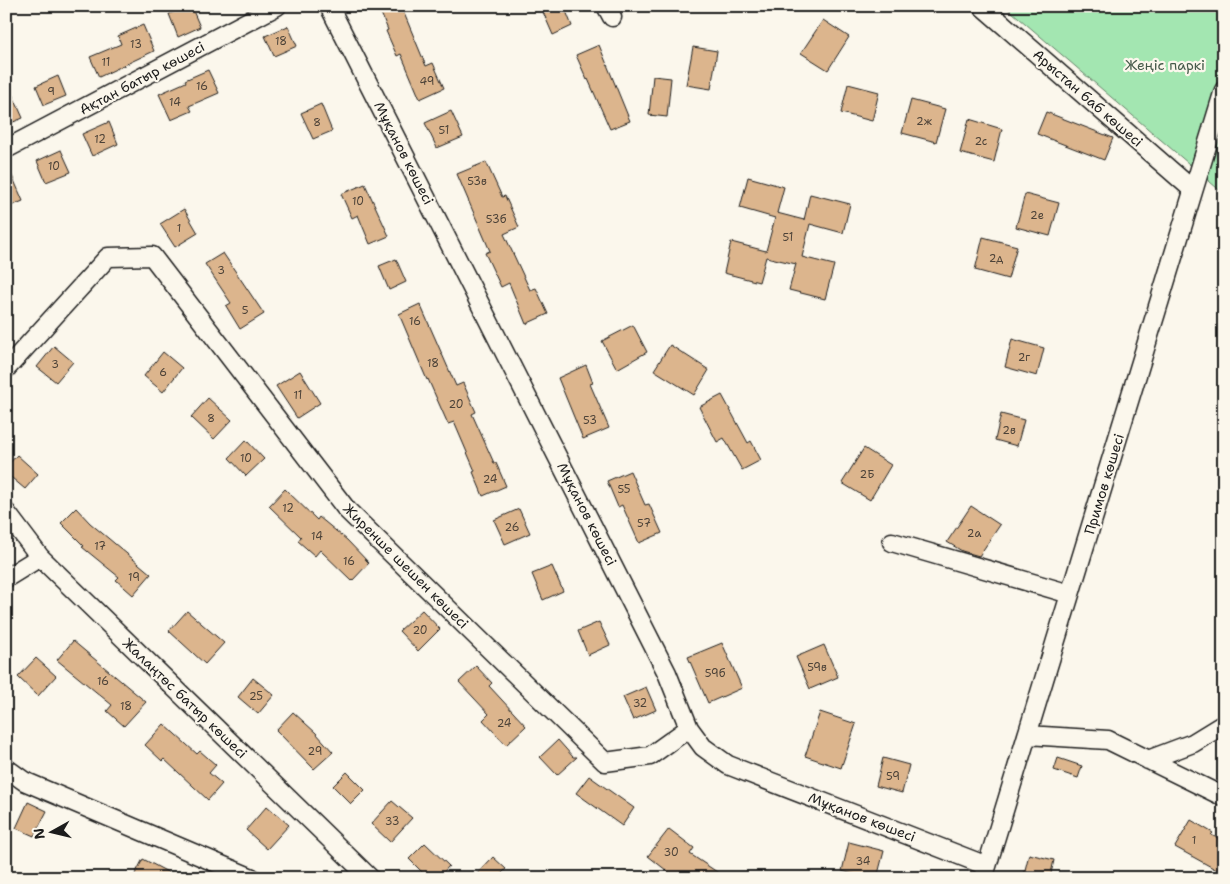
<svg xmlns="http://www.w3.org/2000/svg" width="1230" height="884" font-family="'Shantell Sans',sans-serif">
	<rect width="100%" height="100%" fill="#fbf7ec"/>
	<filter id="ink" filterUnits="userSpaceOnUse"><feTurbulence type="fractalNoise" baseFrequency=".02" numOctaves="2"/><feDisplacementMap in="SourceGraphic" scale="10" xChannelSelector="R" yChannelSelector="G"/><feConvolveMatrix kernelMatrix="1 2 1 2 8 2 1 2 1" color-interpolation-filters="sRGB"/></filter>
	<g filter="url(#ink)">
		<path fill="#a3e6b1" stroke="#608166" d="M 1005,6 L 1224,6 L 1224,194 Z"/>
		<path fill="#dcb58d" stroke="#1c1c1c" d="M 187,6 L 191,6 L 200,27 L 178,37 L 169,14 Z
			M 378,6 L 401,6 L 426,66 L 433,63 L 444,88 L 420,99 L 401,54 L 397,56 L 386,31 L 388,30 Z
			M 557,6 L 564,6 L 572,26 L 553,35 L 543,12 Z
			M 823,20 L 849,37 L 828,70 L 801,53 Z
			M 143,25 L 154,51 L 99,77 L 90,57 L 121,44 L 118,36 Z
			M 288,26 L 297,46 L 274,56 L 265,36 Z
			M 599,45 L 630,121 L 610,129 L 588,79 L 587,80 L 576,55 Z
			M 693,47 L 717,51 L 711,89 L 686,85 Z
			M 208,70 L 219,93 L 189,106 L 192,111 L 171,120 L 159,94 L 186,82 L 185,80 Z
			M 58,76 L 66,96 L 44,105 L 36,86 Z
			M 653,76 L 671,78 L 667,117 L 649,115 Z
			M 6,80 L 23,118 L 6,125 Z
			M 848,84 L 879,92 L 872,121 L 841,113 Z
			M 911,100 L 945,109 L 936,142 L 902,133 Z
			M 321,104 L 332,131 L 313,139 L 301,113 Z
			M 451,111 L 463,137 L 437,148 L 425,123 Z
			M 1046,112 L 1113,138 L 1104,160 L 1037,134 Z
			M 969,119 L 1002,129 L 994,162 L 960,153 Z
			M 109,122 L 118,144 L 92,156 L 82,134 Z
			M 61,150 L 71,172 L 46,182 L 37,161 Z
			M 6,162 L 23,201 L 6,208 Z
			M 486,162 L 502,197 L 505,196 L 519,227 L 504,234 L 530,290 L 536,288 L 548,314 L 526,324 L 509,283 L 501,287 L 485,253 L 490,251 L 457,174 Z
			M 748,177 L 784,187 L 777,213 L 804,220 L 810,194 L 850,204 L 843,233 L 810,224 L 802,257 L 834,265 L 825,299 L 789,290 L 796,264 L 766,257 L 759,282 L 724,273 L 731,242 L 766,251 L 775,218 L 740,208 Z
			M 365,184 L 389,236 L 370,244 L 358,215 L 352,218 L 341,194 Z
			M 1025,194 L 1059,203 L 1050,236 L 1016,227 Z
			M 184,209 L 198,233 L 175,247 L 160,224 Z
			M 983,237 L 1017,246 L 1008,279 L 975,270 Z
			M 223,253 L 264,314 L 240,329 L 226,306 L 231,303 L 205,264 Z
			M 396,259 L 406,282 L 389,290 L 379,266 Z
			M 420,304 L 456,386 L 463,383 L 476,412 L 472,414 L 494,463 L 496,463 L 506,486 L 483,496 L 473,472 L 475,471 L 454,422 L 448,424 L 428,379 L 427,380 L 399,314 Z
			M 633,325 L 647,352 L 617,369 L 602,341 Z
			M 1012,339 L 1044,348 L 1037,376 L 1005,367 Z
			M 670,345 L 709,370 L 694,395 L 654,370 Z
			M 54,346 L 73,362 L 56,382 L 37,367 Z
			M 163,352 L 182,368 L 163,392 L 144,376 Z
			M 586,365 L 593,383 L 590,384 L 609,428 L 583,439 L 558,378 Z
			M 300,371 L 320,403 L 297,418 L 276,386 Z
			M 722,395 L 748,443 L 751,441 L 761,460 L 742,470 L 724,438 L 717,442 L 699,407 Z
			M 208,398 L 232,420 L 214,439 L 191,417 Z
			M 1001,414 L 1024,420 L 1017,446 L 995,440 Z
			M 246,440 L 264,459 L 246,476 L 229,458 Z
			M 864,448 L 891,465 L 870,500 L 842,483 Z
			M 17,455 L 38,474 L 25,489 L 6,473 L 6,467 Z
			M 630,471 L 645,505 L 649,504 L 662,533 L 639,543 L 622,505 L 618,507 L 607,481 Z
			M 285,489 L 317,520 L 319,517 L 347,540 L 369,563 L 352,581 L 320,550 L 315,556 L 298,541 L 301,537 L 269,506 Z
			M 971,506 L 1000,525 L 979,556 L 962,551 L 947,542 Z
			M 76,508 L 90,523 L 151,574 L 133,595 L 116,580 L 119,577 L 82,547 L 84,546 L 61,523 Z
			M 519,509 L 530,533 L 505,544 L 494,520 Z
			M 552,566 L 563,591 L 543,600 L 532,574 Z
			M 422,610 L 440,629 L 418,651 L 399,631 Z
			M 187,611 L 224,643 L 205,664 L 169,631 Z
			M 599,622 L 610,645 L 588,655 L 578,631 Z
			M 73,641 L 146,702 L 124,726 L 107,711 L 112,705 L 57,660 Z
			M 722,643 L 742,688 L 708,703 L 688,657 Z
			M 824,645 L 838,677 L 810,689 L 796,657 Z
			M 36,658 L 56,676 L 38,696 L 18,677 Z
			M 476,666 L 492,683 L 489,686 L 526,726 L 506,745 L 483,720 L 489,714 L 459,682 Z
			M 253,678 L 274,695 L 258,714 L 238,697 Z
			M 646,687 L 656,710 L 633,720 L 623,697 Z
			M 293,712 L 316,733 L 333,752 L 314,769 L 276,730 Z
			M 820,712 L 856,724 L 841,768 L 805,756 Z
			M 164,724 L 197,754 L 200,751 L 216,765 L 209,773 L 222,784 L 208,800 L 164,759 L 162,761 L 145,745 Z
			M 558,740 L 573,757 L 577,757 L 557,775 L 540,757 Z
			M 883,758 L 909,765 L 902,793 L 876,786 Z
			M 1058,758 L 1082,766 L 1078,778 L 1054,770 Z
			M 347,772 L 365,790 L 351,804 L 333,786 Z
			M 589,776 L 634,808 L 622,826 L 576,793 Z
			M 392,801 L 412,818 L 390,842 L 371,824 Z
			M 28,802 L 47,811 L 34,836 L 16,828 Z
			M 267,806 L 289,825 L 267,849 L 246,830 Z
			M 1191,820 L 1213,833 L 1211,835 L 1224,841 L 1224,874 L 1175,847 Z
			M 669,829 L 694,848 L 690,854 L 726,878 L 676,878 L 648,856 Z
			M 849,842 L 884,851 L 877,878 L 869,878 L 842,871 Z
			M 425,843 L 449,866 L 438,878 L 428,878 L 409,859 Z
			M 1029,854 L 1054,860 L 1050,878 L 1023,878 Z
			M 493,857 L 506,869 L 497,878 L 473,878 Z
			M 143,859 L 179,878 L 133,878 Z"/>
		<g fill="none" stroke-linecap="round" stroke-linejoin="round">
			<g stroke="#1c1c1c" stroke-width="21">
				<path id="minor" d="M 329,6 L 667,673 L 689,728 L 703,747 L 728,765 L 987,866
					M 606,6 L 612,17
					M 982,6 L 1193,190
					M 6,149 L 277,6
					M 6,369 L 108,257 L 152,256 L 347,510 L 605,762 L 650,756 L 689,728
					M 6,512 L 40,557 L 370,878
					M 892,542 L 1070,594
					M 6,578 L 40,557
					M 1027,735 L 1108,740 L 1224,797
					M 1148,760 L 1193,743 L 1224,724
					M 6,768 L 24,781 L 252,878
					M 984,876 L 1224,90"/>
			</g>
			<use href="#minor" stroke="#fbf7ec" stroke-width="18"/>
		</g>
	</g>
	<g text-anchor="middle" stroke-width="4.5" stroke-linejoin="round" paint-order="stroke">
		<g font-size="11" fill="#4c4238">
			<text x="281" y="45">18</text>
			<text x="136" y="48">13</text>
			<text x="106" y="66">11</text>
			<text x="427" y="85">49</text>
			<text x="202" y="90">16</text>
			<text x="51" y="95">9</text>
			<text x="175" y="106">14</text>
			<text x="924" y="125">2ж</text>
			<text x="317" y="126">8</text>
			<text x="444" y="134">51</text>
			<text x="100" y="143">12</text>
			<text x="981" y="145">2с</text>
			<text x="54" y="170">10</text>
			<text x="477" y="185">53в</text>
			<text x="358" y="205">10</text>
			<text x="1037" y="219">2е</text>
			<text x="496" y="223">53б</text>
			<text x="179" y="232">1</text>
			<text x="788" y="241">51</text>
			<text x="996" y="262">2д</text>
			<text x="221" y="274">3</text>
			<text x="245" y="314">5</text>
			<text x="415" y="325">16</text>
			<text x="1024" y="361">2г</text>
			<text x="433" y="367">18</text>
			<text x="55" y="368">3</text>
			<text x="163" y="376">6</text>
			<text x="298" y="399">11</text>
			<text x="456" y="408">20</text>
			<text x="211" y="422">8</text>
			<text x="590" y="424">53</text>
			<text x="1009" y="434">2в</text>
			<text x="246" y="462">10</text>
			<text x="867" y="478">2Б</text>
			<text x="490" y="483">24</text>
			<text x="624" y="493">55</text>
			<text x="288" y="512">12</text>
			<text x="644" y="527">57</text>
			<text x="512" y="531">26</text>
			<text x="974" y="537">2а</text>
			<text x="317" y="540">14</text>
			<text x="100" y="550">17</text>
			<text x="349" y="565">16</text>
			<text x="134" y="581">19</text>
			<text x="420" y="634">20</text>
			<text x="817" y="671">59в</text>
			<text x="715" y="677">59б</text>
			<text x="103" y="685">16</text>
			<text x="256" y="700">25</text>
			<text x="640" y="707">32</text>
			<text x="126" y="710">18</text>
			<text x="504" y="727">24</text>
			<text x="315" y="755">29</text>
			<text x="893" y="780">59</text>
			<text x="392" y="825">33</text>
			<text x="1194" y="844">1</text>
			<text x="671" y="856">30</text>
			<text x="863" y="865">34</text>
		</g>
		<g font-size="14" fill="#445949" stroke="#fbf7ec">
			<text x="1165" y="70">Жеңіс паркі</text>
		</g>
		<g font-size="14" fill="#1c1c1c" stroke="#fbf7ec">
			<text transform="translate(142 78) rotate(-28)" y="5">Ақтан батыр көшесі</text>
			<text transform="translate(1088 98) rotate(41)" y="5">Арыстан баб көшесі</text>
			<text transform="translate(404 153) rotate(63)" y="5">Мұқанов көшесі</text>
			<text transform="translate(1104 484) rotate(-73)" y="5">Примов көшесі</text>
			<text transform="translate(587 514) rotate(63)" y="5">Мұқанов көшесі</text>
			<text transform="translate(406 566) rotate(45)" y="5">Жиренше шешен көшесі</text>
			<text transform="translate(185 698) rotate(44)" y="5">Жалаңтөс батыр көшесі</text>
			<text transform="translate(862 817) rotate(21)" y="5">Мұқанов көшесі</text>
		</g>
	</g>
	<rect width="1230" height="884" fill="none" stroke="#fbf7ec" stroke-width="25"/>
	<rect x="12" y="12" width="1205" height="859" fill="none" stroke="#1c1c1c" stroke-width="2" filter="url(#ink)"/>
	<g transform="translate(52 832) rotate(262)" stroke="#fbf7ec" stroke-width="4" paint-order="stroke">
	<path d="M0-4L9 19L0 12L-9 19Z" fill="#1c1c1c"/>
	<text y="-8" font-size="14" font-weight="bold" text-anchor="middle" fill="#1c1c1c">N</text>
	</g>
</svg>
